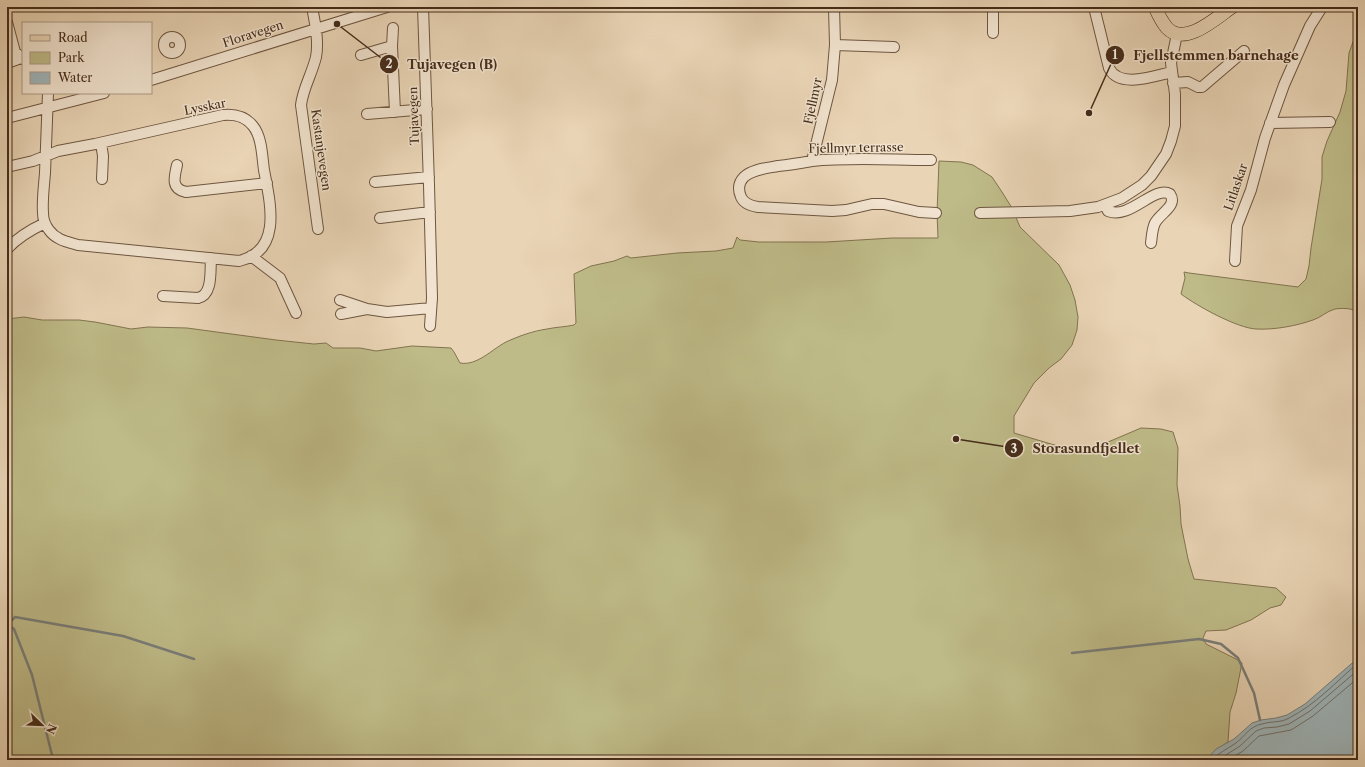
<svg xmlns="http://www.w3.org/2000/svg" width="1365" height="767" font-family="'Libre Caslon Text',serif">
	<rect width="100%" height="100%" fill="#e9d4b5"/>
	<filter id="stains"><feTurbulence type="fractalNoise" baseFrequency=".005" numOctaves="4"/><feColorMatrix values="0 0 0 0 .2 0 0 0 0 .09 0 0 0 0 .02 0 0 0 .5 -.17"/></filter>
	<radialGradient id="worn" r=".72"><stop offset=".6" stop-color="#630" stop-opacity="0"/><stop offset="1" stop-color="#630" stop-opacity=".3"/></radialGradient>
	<path fill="#bebb88" stroke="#827450" d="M 1358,28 L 1358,312 C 1352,308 1342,308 1335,309 C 1327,311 1320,318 1313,320 C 1296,326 1274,330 1256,329 C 1237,328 1197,306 1181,294 L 1185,278 L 1184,272 L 1189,273 L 1298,287 L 1306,279 L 1309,266 L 1311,248 L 1322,179 L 1322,157 L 1327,141 L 1340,112 L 1346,91 L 1349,53 Z
		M 939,161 L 961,162 L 973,165 L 992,177 L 1002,192 L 1012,208 L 1020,227 L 1059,265 L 1070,285 L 1075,300 L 1078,317 L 1077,330 L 1072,345 L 1061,359 L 1049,368 L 1034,383 L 1014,416 L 1014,433 L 1078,452 L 1094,448 L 1141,428 L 1161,429 L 1173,432 L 1178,448 L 1177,485 L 1180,506 L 1181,524 L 1188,559 L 1194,579 L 1276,588 L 1286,597 L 1281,605 L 1270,608 L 1251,620 L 1226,630 L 1206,631 L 1203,638 L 1206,644 L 1236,659 L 1242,663 L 1236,693 L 1230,712 L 1228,742 L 1216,750 L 1206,760 L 7,760 L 7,319 L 24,317 L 42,320 L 79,320 L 95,322 L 131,329 L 148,327 L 187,328 L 276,340 L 314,344 L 326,343 L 333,348 L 360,348 L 376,351 L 412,346 L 451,348 L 454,352 L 460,363 C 477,366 491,350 506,342 C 519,336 533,331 547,329 C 556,327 565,327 574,325 L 576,323 L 574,274 L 591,266 L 614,261 L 627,256 L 631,258 L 677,253 L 716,251 L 733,248 L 737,237 L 740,240 L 759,242 L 826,242 L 892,238 L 938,238 L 937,213 Z"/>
	<path fill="#9eb5ba" stroke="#7a7e7a" d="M 1358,658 L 1358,760 L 1206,760 L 1216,749 L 1234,739 L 1252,723 L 1261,720 L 1276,718 L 1287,715 L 1305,704 Z"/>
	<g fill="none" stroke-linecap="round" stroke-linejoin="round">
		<path stroke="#72706a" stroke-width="1" d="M 1211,760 C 1219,753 1227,749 1236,743 C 1245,736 1250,726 1262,724 C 1271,721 1281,723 1289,718 C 1315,705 1336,682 1358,663
			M 1218,760 L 1240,746 L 1256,731 L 1264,728 L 1277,727 L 1289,724 L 1310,711 L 1358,670
			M 1228,760 L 1243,751 L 1259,736 L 1291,730 L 1313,716 L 1358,678"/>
		<path stroke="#7a7e7a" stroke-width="2.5" d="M 7,624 L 14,629 L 32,675 L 52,755 L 51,760
			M 8,624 L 15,617 L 123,636 L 194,659
			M 1072,653 L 1199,639 L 1221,644 L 1238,658 L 1254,693 L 1260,720"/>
		<g stroke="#6e5640" stroke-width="12">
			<path id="minor" d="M 312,7 C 315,23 319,41 316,57 C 312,74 303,88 301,105 L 318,229
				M 423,7 L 429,185 L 432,298 L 430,326
				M 993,7 L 993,33
				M 1094,7 L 1109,68 C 1119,89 1154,76 1172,72
				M 7,22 L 15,52 L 23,59
				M 393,28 L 392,46 L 395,112
				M164 45a8 8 0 1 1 16 0a8 8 0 1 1-16 0Z
				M 835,45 L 894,47
				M 361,55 L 392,46
				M 7,63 L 21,58
				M 151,80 L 387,7
				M 1173,83 L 1188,82 L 1198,87 L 1202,87 L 1244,51
				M 367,114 L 427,109
				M 7,118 L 104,93
				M 1270,123 L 1330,122
				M 101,143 L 103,156 L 102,179
				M 931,160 C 892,160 851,157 812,161 C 801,163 789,165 778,166 C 768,168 752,169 744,177 C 738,183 738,190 741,197 C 744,204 751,206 758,207 L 832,211 L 846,210 L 872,204 L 884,204 L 919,212 L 936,213
				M 812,161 L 832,80 L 835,45 L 834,7
				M 177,165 C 174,178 171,189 186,192 L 267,183
				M 7,167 L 33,161 L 58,151 L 95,144 L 223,115 C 235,114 245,116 253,126 C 262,137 262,156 264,170 C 270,202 283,251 239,261 L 78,245 C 68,242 56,240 49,230 C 45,225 43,219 43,213 C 42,200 44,186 45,173 C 46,146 47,120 48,93
				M 375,182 L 429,177
				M 1105,205 L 1108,211 C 1130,220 1154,185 1170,194 C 1178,206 1160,213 1155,223 C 1152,229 1152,236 1151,243
				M 980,213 L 1070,211 L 1098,207 L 1122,198 L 1142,185 L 1151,176 L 1166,154 L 1171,141 L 1175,126 L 1175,94 L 1171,63 L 1177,34
				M 380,218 L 430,212
				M 7,249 C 18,237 30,230 45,223
				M 251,256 L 280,278 L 296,313
				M 1235,261 L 1237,226 L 1251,190 L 1265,138 L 1284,85 L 1310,26 L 1322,7
				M 163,296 L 198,298 C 213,295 210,271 211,258
				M 340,300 L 367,309 L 387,312 L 431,308
				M 341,314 L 367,309"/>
		</g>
		<g stroke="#452c19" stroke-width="14">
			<path id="major" d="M 1155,7 C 1158,14 1162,22 1167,28 C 1185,47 1216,18 1232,7"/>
		</g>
		<use href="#minor" stroke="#f1e3cf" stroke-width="10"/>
		<use href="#major" stroke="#e9d4b5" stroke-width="13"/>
	</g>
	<g text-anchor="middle" stroke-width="3" stroke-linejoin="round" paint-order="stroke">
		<g font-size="12" fill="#452c19" stroke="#f1e3cf">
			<text transform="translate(253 34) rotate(-18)" y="4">Floravegen</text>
			<text transform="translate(813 101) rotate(-78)" y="4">Fjellmyr</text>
			<text transform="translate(205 107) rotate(-11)" y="4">Lysskar</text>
			<text transform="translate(414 116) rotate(-92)" y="4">Tujavegen</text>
			<text transform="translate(856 148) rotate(-1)" y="4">Fjellmyr terrasse</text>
			<text transform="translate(321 150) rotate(82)" y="4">Kastanjevegen</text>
			<text transform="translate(1236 187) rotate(-71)" y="4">Litlaskar</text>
		</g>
	</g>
	<path fill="none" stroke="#452c19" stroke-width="1.5" d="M1089 113L1115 55M337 24L389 64M956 439L1014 448"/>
	<g fill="#452c19" stroke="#f1e3cf" stroke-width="1.5">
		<circle cx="1089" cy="113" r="4"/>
		<circle cx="337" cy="24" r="4"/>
		<circle cx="956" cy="439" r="4"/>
		<circle cx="1115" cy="55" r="10"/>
		<circle cx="389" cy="64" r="10"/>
		<circle cx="1014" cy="448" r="10"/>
	</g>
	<g font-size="12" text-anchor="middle" font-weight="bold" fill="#fff">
		<text x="1115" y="59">1</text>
		<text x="389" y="68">2</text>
		<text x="1014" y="453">3</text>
	</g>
	<g font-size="13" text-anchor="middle" font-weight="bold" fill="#452c19" stroke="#f1e3cf" stroke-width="3" stroke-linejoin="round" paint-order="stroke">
		<text x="1216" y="60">Fjellstemmen barnehage</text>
		<text x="452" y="69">Tujavegen (B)</text>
		<text x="1086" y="453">Storasundfjellet</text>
	</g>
	<rect width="1365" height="767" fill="none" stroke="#e9d4b5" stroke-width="24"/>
	<rect x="8" y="8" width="1349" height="751" fill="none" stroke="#452c19" stroke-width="2"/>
	<rect x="12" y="12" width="1341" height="743" fill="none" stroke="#452c19"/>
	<rect x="22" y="22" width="130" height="72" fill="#f1e3cf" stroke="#ac9a86"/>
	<rect x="30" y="35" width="20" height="6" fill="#e9d4b5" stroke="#ac9a86"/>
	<text x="58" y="42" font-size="12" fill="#452c19">Road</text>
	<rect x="30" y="52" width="20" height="12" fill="#bebb88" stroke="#ac9a86"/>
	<text x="58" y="62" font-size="12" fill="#452c19">Park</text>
	<rect x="30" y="72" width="20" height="12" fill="#9eb5ba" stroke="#ac9a86"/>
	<text x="58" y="82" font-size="12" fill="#452c19">Water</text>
	<g transform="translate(42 725) rotate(113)" stroke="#f1e3cf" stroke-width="3" paint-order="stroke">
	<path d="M0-3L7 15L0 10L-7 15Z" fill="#452c19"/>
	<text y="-6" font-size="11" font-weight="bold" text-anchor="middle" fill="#452c19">N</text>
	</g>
	<rect width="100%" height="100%" filter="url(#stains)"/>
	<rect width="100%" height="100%" fill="url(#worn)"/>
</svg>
